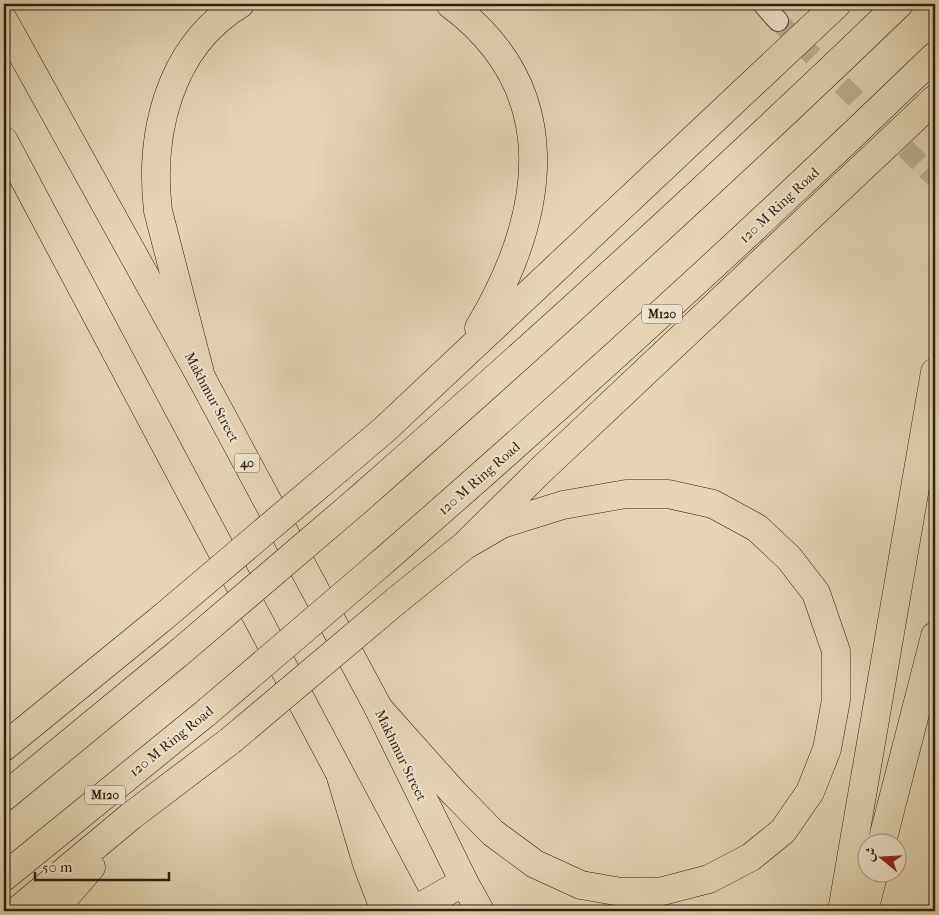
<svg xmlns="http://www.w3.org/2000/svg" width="939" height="915" font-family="'IM FELL French Canon',Amiri,serif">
	<rect width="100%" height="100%" fill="#e5d5b5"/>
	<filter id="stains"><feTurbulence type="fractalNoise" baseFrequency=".004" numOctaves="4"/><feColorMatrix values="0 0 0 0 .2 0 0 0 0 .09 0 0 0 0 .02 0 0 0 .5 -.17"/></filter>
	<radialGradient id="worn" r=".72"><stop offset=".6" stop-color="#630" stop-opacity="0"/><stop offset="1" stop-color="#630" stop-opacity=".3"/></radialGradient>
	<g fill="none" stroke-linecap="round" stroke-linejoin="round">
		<path stroke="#c0b094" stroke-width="20" stroke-dasharray="20 10" stroke-linecap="butt" d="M 778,21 L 935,178"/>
		<g stroke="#5c4c38" stroke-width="22">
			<path id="tertiary" d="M 763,4 L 778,21"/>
		</g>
		<g stroke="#2e1e0e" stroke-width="29">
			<path id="trunk" d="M 4,21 L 201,377 L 379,709 L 464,882 L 480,911
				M 4,141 L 413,911
				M 882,842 L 935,636
				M 413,911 L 464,882
				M 864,911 L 874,872"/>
		</g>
		<g stroke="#2e1e0e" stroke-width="29">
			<path id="motorway" d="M 450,4 C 567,91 545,217 479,328
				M 201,377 L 158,211 C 149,134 169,47 240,4
				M 338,469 L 384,430 L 837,4
				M 358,500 C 542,338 723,174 899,4
				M 380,564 C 570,399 755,230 935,56
				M 396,601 L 464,546 L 541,470 L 935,99
				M 379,709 L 454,793 L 493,833 L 535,864 L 581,885 L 621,892 L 659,892 L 709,879 L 751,857 L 783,831 L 810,792 L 827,749 L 836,700 L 836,651 L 816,593 L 789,558 L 757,528 L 713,504 L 668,494 L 626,494 L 563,505 L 502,524 L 464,546
				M 4,747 L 162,618
				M 341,777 L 367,864 L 385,911
				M 4,797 L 180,652
				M 4,877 L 207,712
				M 17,911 L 131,816 L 230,741
				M 53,911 L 91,867
				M 842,911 L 935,372"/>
		</g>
		<use href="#tertiary" stroke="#eee4cf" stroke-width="20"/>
		<use href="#trunk" stroke="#e5d5b5" stroke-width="28"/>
		<use href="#motorway" stroke="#e5d5b5" stroke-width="28"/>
		<g stroke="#2e1e0e" stroke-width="29" stroke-linecap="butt">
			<path id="motorway-bridge" d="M 162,618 L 338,469
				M 180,652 L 358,500
				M 207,712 L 380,564
				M 230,741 L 396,601"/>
		</g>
		<use href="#motorway-bridge" stroke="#e5d5b5" stroke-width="28"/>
	</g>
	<g text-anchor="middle" stroke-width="4" stroke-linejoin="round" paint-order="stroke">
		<g fill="#eee4cf" stroke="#685948" stroke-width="1">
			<rect x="642" y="304.5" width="40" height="19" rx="4"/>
			<rect x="234.5" y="453.5" width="25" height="19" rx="4"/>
			<rect x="85" y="785.5" width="40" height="19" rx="4"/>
		</g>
		<g font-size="12" font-weight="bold" fill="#2e1e0e">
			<text x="662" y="318">M120</text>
			<text x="247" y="467">40</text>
			<text x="105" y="799">M120</text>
		</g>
		<g font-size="14" fill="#2e1e0e" stroke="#eee4cf">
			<text transform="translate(779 205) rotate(-43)" y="5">120 M Ring Road</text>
			<text transform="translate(212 397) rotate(62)" y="5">Makhmur Street</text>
			<text transform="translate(479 478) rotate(-41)" y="5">120 M Ring Road</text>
			<text transform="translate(171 741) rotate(-39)" y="5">120 M Ring Road</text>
			<text transform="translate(401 755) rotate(64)" y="5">Makhmur Street</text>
		</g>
	</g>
	<rect width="939" height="915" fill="none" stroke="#e5d5b5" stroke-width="20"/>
	<rect x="5" y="5" width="929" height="905" fill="none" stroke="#2e1e0e" stroke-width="2.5"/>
	<rect x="10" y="10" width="919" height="895" fill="none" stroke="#2e1e0e"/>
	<g transform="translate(882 858) rotate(288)"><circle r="24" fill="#eee4cf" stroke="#a19582"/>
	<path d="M0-4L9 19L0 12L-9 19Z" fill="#8f2418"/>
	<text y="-8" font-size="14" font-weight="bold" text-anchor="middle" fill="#2e1e0e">ش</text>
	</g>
	<path d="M35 872v8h134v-8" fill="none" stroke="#2e1e0e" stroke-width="2.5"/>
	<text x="42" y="872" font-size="15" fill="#2e1e0e" stroke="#eee4cf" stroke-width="4" paint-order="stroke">50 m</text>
	<rect width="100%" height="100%" filter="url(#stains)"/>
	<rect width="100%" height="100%" fill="url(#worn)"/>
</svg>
